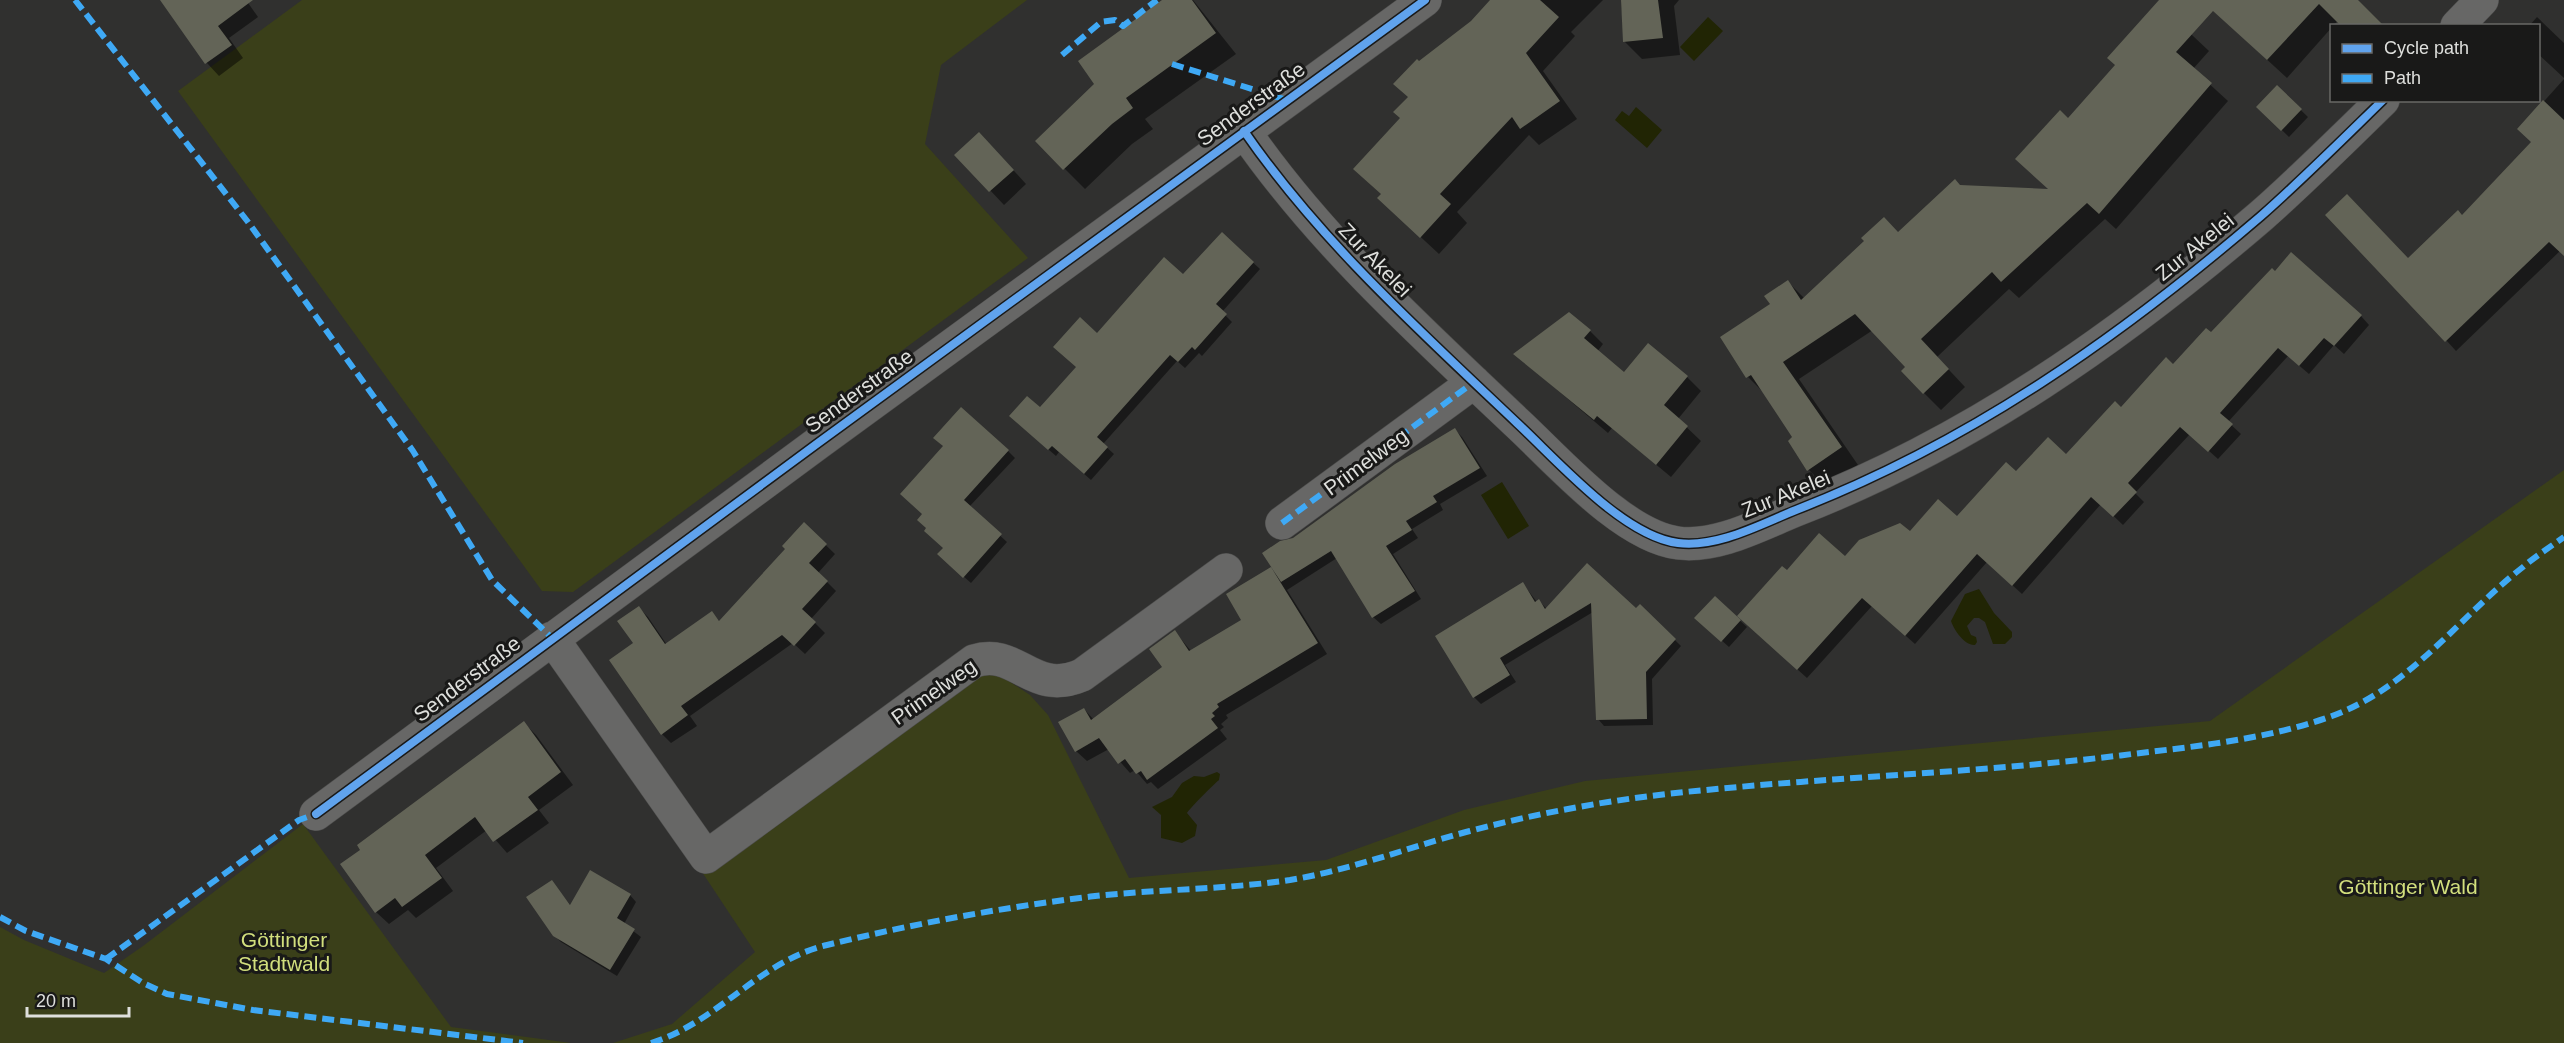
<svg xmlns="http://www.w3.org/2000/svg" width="2564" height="1043" font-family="Helvetica,sans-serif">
	<rect width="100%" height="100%" fill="#30302f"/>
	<path fill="#3a3f19" d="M 302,0 L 1027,0 L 941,65 L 925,144 L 1028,258 L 573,592 L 542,591 L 178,91 Z
		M 2564,470 L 2564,1043 L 613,1043 L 672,1024 L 755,952 L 702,872 L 975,673 L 998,674 L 1030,695 L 1048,715 L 1129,878 L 1326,860 L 1464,810 L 1585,781 L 2210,721 Z
		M 303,824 L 451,1027 L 571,1043 L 0,1043 L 0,927 L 24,940 L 104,973 L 143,946 Z"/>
	<path fill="#212504" d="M 1708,17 L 1723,31 L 1694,61 L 1680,47 Z
		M 1636,107 L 1662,130 L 1647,148 L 1615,120 L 1622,111 L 1629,116 Z
		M 1502,482 L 1529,526 L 1508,539 L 1481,495 Z
		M 1979,589 L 1994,613 L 2012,632 L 2012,637 L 2005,644 L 1993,644 L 1985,622 L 1979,618 L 1974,618 L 1967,626 L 1971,635 L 1976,637 L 1977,642 L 1975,645 C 1965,646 1954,630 1951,621 L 1965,594 Z
		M 1217,772 L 1220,774 L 1219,780 C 1216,782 1189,809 1187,813 L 1197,825 L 1195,836 L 1182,843 L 1161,838 L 1161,815 L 1152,807 L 1172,797 L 1182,783 L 1194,776 L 1204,777 Z"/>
	<path fill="#0007" d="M 162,0 L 246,0 L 258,17 L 229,38 L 243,58 L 219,76 L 207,63 Z
		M 1165,0 L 1193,0 L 1236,54 L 1145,119 L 1153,129 L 1132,144 L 1085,189 L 1037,141 L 1096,84 Z
		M 1493,0 L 1603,0 L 1571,32 L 1575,36 L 1543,71 L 1577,119 L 1539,145 L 1529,135 L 1457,212 L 1467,223 L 1439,254 L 1397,215 L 1382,195 L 1419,63 L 1472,22 Z
		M 1621,0 L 1679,0 L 1674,6 L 1680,55 L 1642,59 L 1624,41 Z
		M 2209,0 L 2356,0 L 2287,78 L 2225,21 Z
		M 2158,3 L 2209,51 L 2193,69 L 2228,101 L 2116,229 L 2105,219 L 2019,298 L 2009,289 L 1937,357 L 1965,387 L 1941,410 L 1924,393 L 1907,367 L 1873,330 L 1799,379 L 1858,465 L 1825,486 L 1809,470 L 1794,438 L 1765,394 L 1748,377 L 1772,304 L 1788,282 L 1805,299 L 1898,234 L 1960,186 L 2050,190 L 2068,120 L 2117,65 Z
		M 2537,17 L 2564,43 L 2564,78 L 2538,54 L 2538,26 L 2529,26 Z
		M 2564,79 L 2564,255 L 2560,251 L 2456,351 L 2446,340 L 2408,260 L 2463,217 L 2533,142 L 2519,129 Z
		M 2277,87 L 2308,117 L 2289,137 L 2258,107 Z
		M 993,148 L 1026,184 L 1004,205 L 957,155 Z
		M 1222,234 L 1260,269 L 1222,312 L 1232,322 L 1202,356 L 1199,353 L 1185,368 L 1177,361 L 1103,444 L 1114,454 L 1091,480 L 1059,452 L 1056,456 L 1018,423 L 1040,410 L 1078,367 L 1097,335 L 1183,276 Z
		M 2361,316 L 2369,325 L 2344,354 L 2334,345 L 2309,374 L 2288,356 L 2228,422 L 2241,434 L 2218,459 L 2190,434 L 2135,493 L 2144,502 L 2123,525 L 2101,504 L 2022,594 L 1987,562 L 1915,644 L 1872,606 L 1807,678 L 1747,624 L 1787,572 L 1845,558 L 1957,518 L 2016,473 L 2067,456 L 2211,334 Z
		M 1590,331 L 1603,344 L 1597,352 L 1624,374 L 1687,377 L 1701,391 L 1678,419 L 1701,441 L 1671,477 L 1612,428 L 1608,433 L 1515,354 Z
		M 1455,430 L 1462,437 L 1487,476 L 1440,504 L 1443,510 L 1412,529 L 1418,538 L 1393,554 L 1421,599 L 1381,624 L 1373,617 L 1337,558 L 1287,590 L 1327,654 L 1226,715 L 1228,718 L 1221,724 L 1224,727 L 1220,730 L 1227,739 L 1158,789 L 1151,782 L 1147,784 L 1135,770 L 1130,773 L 1109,749 L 1087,761 L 1076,751 L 1084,709 L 1094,720 L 1164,668 L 1175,632 L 1191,651 L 1243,620 L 1271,569 L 1277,575 L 1294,539 Z
		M 1008,451 L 1015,458 L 969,507 L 1007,542 L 971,583 L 946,561 L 945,548 L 926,531 Z
		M 804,524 L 835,554 L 818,573 L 836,591 L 811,619 L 825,633 L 805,654 L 793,643 L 690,716 L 697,726 L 671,743 L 662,734 L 635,643 L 639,608 L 648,617 L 667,645 L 712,613 L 720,622 L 787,549 Z
		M 1587,565 L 1637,610 L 1640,606 L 1681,646 L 1652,679 L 1653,725 L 1604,726 L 1598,719 L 1593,612 L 1505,665 L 1516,682 L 1481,704 L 1474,697 L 1523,584 L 1537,602 L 1539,601 L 1547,609 Z
		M 1715,598 L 1747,627 L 1729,647 L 1703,624 Z
		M 524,723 L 536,735 L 573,785 L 539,810 L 549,823 L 507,853 L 487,830 L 436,868 L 453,891 L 416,918 L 408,910 L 389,924 L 376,912 Z
		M 552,882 L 571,906 L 630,895 L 636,902 L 624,924 L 641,937 L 617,976 L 561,942 L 554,935 Z"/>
	<path fill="#636457" d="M 160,0 L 253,0 L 218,26 L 232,45 L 205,64 Z
		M 1162,0 L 1192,0 L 1216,33 L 1126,98 L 1133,108 L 1112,124 L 1063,170 L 1035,141 L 1094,84 L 1078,61 Z
		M 1490,0 L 1540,0 L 1559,17 L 1526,53 L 1560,101 L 1520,129 L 1512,117 L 1440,194 L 1451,204 L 1420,238 L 1377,198 L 1381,194 L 1353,169 L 1400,118 L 1393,112 L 1408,97 L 1393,84 L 1417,59 L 1419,61 L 1471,21 Z
		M 1621,0 L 1658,0 L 1663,38 L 1623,42 Z
		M 2159,0 L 2358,0 L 2384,26 L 2341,26 L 2319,4 L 2267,60 L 2213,11 L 2176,52 L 2212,83 L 2099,214 L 2087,203 L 2001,282 L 1992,272 L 1921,339 L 1949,369 L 1923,394 L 1901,371 L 1905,367 L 1855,314 L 1783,362 L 1842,447 L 1807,471 L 1788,441 L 1792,437 L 1751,375 L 1746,378 L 1720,337 L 1770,304 L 1764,296 L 1788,280 L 1801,300 L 1864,241 L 1861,238 L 1884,217 L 1898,232 L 1955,179 L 1960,185 L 2048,189 L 2015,159 L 2060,110 L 2068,118 L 2115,65 L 2107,58 Z
		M 2277,85 L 2302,109 L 2281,131 L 2256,107 Z
		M 2543,100 L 2564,120 L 2564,256 L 2549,242 L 2445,342 L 2325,215 L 2347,194 L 2408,258 L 2458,210 L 2462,215 L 2531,142 L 2517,129 Z
		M 979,132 L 1014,170 L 989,192 L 954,155 Z
		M 1222,232 L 1254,262 L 1216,304 L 1227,314 L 1195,350 L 1192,347 L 1178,362 L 1170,355 L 1097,437 L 1108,447 L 1084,474 L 1052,446 L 1048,450 L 1009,416 L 1027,396 L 1040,407 L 1076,367 L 1053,347 L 1080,317 L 1097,333 L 1164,257 L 1183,274 Z
		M 2291,252 L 2362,315 L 2334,346 L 2324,338 L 2299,366 L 2278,348 L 2220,413 L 2233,424 L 2208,452 L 2180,427 L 2128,483 L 2137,492 L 2113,517 L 2091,497 L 2012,586 L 1977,554 L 1905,636 L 1862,598 L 1797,670 L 1737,616 L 1782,566 L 1787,570 L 1819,533 L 1845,556 L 1859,540 L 1900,523 L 1910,531 L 1938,499 L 1957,516 L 2006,462 L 2016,471 L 2048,437 L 2066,454 L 2115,401 L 2121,407 L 2166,357 L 2173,364 L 2206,328 L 2211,332 L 2272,268 L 2275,271 Z
		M 1569,312 L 1591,330 L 1584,338 L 1624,372 L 1648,343 L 1688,376 L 1664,405 L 1688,426 L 1656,465 L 1597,416 L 1594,420 L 1513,354 Z
		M 961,407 L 1009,450 L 964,500 L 1002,534 L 963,578 L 937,554 L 943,548 L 924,531 L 926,528 L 917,520 L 922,514 L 900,494 L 943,446 L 933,438 Z
		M 1455,428 L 1480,468 L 1433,496 L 1437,502 L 1406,521 L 1412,530 L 1386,546 L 1415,591 L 1372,618 L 1331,551 L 1281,582 L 1262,553 L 1280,541 L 1293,538 L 1395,464 Z
		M 804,522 L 827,544 L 809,563 L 828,581 L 802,609 L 816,622 L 794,646 L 782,635 L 681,706 L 688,715 L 661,735 L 609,660 L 633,643 L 617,621 L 639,606 L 665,644 L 712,611 L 719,621 L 785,549 L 782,546 Z
		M 1587,563 L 1636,608 L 1640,604 L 1676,639 L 1646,672 L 1647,719 L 1596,720 L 1591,603 L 1500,658 L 1510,675 L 1473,698 L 1435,636 L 1523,582 L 1535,602 L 1539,599 L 1545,609 Z
		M 1271,567 L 1318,643 L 1217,704 L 1219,707 L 1212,713 L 1215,716 L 1211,719 L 1218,728 L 1147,780 L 1141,771 L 1136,774 L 1125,759 L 1118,764 L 1099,738 L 1075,752 L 1058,722 L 1084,708 L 1091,720 L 1162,667 L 1149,649 L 1175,630 L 1189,651 L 1241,620 L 1226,594 Z
		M 1715,596 L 1741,620 L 1721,642 L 1694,618 Z
		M 524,721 L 561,772 L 528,797 L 538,810 L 493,842 L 475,817 L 425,855 L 442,878 L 402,907 L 395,898 L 375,913 L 340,864 L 360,850 L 357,845 Z
		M 590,870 L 631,894 L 617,918 L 635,929 L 610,970 L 553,936 L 526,897 L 552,880 L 570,905 Z"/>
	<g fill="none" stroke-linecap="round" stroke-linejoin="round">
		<g stroke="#4c4c4b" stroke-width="34">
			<path id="street" d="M 2457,26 L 2482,0
				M 1244,131 C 1320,241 1420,331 1517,423 C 1557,460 1623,536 1678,543 C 1718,548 1761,524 1796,510 C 1971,442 2120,337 2261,216 C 2303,179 2343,139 2383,100
				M 1282,523 L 1474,382
				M 552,638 L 706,857 L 974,661 C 1018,647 1031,697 1082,675 L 1226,570
				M 316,814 L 818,443 L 1425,0"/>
		</g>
		<use href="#street" stroke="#676766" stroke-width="33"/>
		<path stroke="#3fa9f5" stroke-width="6" stroke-dasharray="12 6" stroke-linecap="butt" d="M 75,0 L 248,222 L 413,451 L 492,580 L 552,638
			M 1062,55 L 1101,22 L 1115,20 L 1123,26 L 1157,0
			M 1172,64 L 1287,100
			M 1282,523 L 1474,382
			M 0,917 L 26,931 L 106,959 L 143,983 L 167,994 L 253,1010 L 523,1043
			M 106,959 L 299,820 L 316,814
			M 651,1043 C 717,1023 759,961 827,945 C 912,924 1000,908 1087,897 C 1154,889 1222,890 1290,880 C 1350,870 1407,848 1466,832 C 1545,811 1626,797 1706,790 C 1848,776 1991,772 2132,754 C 2199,746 2268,739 2332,716 C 2411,687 2459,617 2523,567 C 2536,556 2550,547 2564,537"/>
		<g stroke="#191918" stroke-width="11">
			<path id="cycleway" d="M 1244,131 C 1320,241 1420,331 1517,423 C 1557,460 1623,536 1678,543 C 1718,548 1761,524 1796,510 C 1971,442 2120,337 2261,216 C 2303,179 2343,139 2383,100
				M 316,814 L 818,443 L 1425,0"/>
		</g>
		<use href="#cycleway" stroke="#60a3ed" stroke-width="8"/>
	</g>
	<g text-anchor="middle" stroke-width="6" stroke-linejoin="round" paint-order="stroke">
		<g font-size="21" fill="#dedfdc" stroke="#191918">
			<text transform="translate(1251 104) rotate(-36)" y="7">Senderstraße</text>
			<text transform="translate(2195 247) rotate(-39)" y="7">Zur Akelei</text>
			<text transform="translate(1375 260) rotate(46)" y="7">Zur Akelei</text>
			<text transform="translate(859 391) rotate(-36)" y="7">Senderstraße</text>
			<text transform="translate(1366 462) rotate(-36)" y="7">Primelweg</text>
			<text transform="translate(1786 494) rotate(-22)" y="7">Zur Akelei</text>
			<text transform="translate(467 679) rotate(-37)" y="7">Senderstraße</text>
			<text transform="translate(934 692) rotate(-35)" y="7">Primelweg</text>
		</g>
		<g font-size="21" fill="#d2df7d" stroke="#191918">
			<text x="2408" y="894">Göttinger Wald</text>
			<text x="284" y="947">Göttinger<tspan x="284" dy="24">Stadtwald</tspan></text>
		</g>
	</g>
	<rect x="2330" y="24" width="210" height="78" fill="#191918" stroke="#686866" stroke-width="1.5"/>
	<rect x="2342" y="44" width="30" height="9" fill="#60a3ed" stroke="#686866" stroke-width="1.5"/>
	<text x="2384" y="54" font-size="18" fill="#dedfdc">Cycle path</text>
	<rect x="2342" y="74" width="30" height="9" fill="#3fa9f5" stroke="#686866" stroke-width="1.5"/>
	<text x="2384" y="84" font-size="18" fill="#dedfdc">Path</text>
	<path d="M27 1007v9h102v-9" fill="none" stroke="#dedfdc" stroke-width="3"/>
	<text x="36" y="1007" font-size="18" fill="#dedfdc" stroke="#191918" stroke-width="4.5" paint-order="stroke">20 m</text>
</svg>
